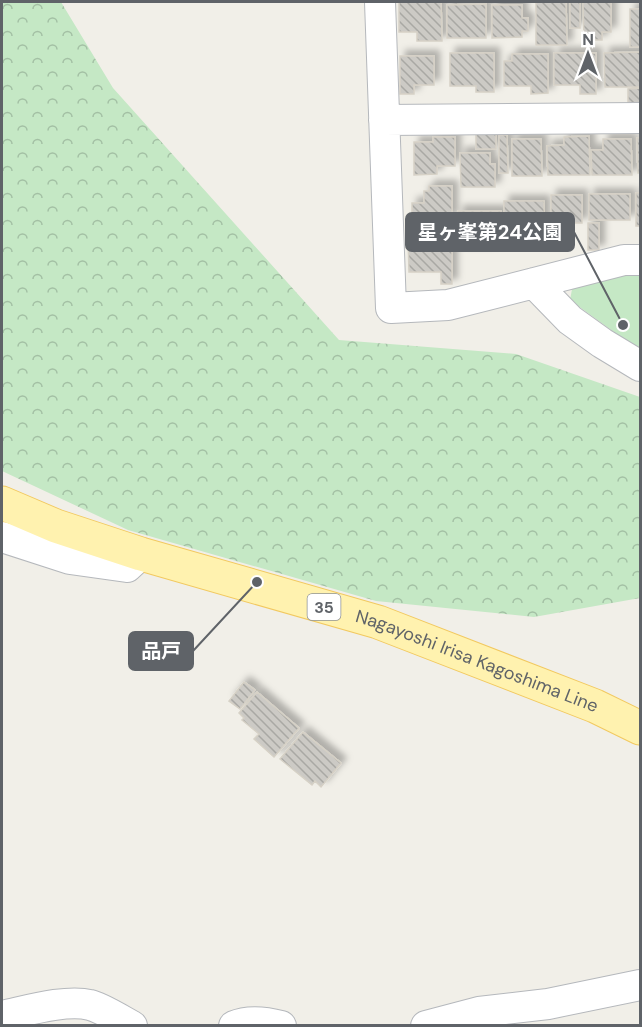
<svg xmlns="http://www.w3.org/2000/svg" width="642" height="1027" font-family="'DM Sans','Noto Sans JP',sans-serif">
	<defs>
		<pattern id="forest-crowns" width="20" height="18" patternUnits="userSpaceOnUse" patternTransform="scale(1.5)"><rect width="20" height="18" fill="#c5e8c5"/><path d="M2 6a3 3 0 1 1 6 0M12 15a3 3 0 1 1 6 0" fill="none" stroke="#a3c0a4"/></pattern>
		<pattern id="building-back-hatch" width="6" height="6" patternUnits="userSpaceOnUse" patternTransform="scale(1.5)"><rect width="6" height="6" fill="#cccac5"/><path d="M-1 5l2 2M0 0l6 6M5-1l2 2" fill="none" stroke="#a9a8a4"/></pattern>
		<filter id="shadow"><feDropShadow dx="5.5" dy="-5.5" stdDeviation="3" flood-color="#0004"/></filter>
	</defs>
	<rect width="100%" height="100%" fill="#f1efe8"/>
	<path fill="url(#forest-crowns)" d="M 2,2 L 61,2 L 113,88 L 339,340 L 516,354 L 640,397 L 640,598 L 534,617 L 376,601 L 128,530 L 2,471 Z"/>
	<path fill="#c5e8c5" d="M 625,273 L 640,273 L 640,351 L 570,300 L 573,284 Z"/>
	<path fill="url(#building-back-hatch)" stroke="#d6d1c6" stroke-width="1.5" filter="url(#shadow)" d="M 399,2 L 441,2 L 442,41 L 417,41 L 417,32 L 399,32 Z
		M 536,2 L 566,2 L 567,45 L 536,45 Z
		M 570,2 L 580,2 L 580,28 L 570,28 Z
		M 583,2 L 611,2 L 611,32 L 602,32 L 602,40 L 584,40 Z
		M 486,4 L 486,38 L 447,38 L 447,5 Z
		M 492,5 L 522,5 L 522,18 L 528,18 L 528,31 L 522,31 L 522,37 L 492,38 Z
		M 630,9 L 640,9 L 640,47 L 630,47 Z
		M 640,52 L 640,87 L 605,87 L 604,53 Z
		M 450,53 L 494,53 L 494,92 L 476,92 L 476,86 L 450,86 Z
		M 554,53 L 596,53 L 596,94 L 580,94 L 580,85 L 554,85 Z
		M 512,54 L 548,54 L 548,93 L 531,94 L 531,86 L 504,86 L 504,61 L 512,61 Z
		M 400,56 L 434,56 L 434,85 L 414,85 L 414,94 L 400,94 Z
		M 640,88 L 640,103 L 628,103 L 628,89 Z
		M 476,131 L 496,131 L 496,149 L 476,149 Z
		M 499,135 L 507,135 L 508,173 L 499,173 Z
		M 589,136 L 590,175 L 548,175 L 547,146 L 564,145 L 564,137 Z
		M 433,137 L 455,137 L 455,166 L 437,166 L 437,174 L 414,175 L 414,142 L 433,142 Z
		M 637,138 L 640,138 L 640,173 L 638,173 Z
		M 512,139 L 541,139 L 542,176 L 512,176 Z
		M 603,139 L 631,139 L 632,175 L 592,175 L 591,150 L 603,150 Z
		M 460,153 L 490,153 L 490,164 L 495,164 L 495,187 L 461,187 Z
		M 429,186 L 452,186 L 452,219 L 412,219 L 412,203 L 424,203 L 424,191 L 429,191 Z
		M 636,193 L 640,193 L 640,226 L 636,226 Z
		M 589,194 L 630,194 L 630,220 L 589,220 Z
		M 551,195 L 582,195 L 582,223 L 551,223 Z
		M 504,201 L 544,201 L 545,241 L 504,241 Z
		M 458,211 L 501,211 L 501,240 L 490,240 L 490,251 L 459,251 Z
		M 588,223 L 599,223 L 599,250 L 588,250 Z
		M 408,239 L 452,239 L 452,284 L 441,284 L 441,272 L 409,272 Z
		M 244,682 L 255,690 L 240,709 L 229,701 Z
		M 257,692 L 299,728 L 274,757 L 254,739 L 259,734 L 242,720 L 244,718 L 239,713 Z
		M 303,732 L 341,763 L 321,787 L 315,781 L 312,785 L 280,759 Z"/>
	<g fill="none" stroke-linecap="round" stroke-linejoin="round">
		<g stroke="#b5b8bc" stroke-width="32">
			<path id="street" d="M 380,2 L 391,308 L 448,305 L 624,260 L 640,260
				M 384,120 L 640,118
				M 534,283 L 570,320 L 602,343 L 640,366
				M 2,537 L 70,559 L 127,567 L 141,554
				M 2,1016 C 26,1011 66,999 90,1005 C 100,1007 121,1020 132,1026
				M 234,1026 C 248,1020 266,1022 281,1026
				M 426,1026 L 479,1012 L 548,1004 L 640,985"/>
		</g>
		<g stroke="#f2c960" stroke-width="35">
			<g id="primary">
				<path id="s1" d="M 2,503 L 56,526 L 141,554 L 378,622 L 595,706 L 640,728"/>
			</g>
		</g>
		<use href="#street" stroke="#fff" stroke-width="30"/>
		<use href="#primary" stroke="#fff2af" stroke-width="33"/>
	</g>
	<g text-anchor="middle" stroke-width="4.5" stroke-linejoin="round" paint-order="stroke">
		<rect fill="#fff" stroke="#8f9295" stroke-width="1.5" x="307.5" y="594" width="33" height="26" rx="4.5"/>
		<g font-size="16" font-weight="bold" fill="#5f6368">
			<text x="324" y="613">35</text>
		</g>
		<g font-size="18" fill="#5f6368" stroke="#fff">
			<text dy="6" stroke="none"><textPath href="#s1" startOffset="501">Nagayoshi Irisa Kagoshima Line</textPath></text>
		</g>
	</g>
	<path fill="none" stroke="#5f6368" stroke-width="2" d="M623 325L574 232M257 582L193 651"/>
	<g fill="#5f6368" stroke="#fff" stroke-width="2">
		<circle cx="623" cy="325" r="6"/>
		<circle cx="257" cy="582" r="6"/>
	</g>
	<g fill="#5f6368" stroke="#5f6368" stroke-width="2">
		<rect x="406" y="213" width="168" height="38" rx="6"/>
		<rect x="129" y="632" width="64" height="38" rx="6"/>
	</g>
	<g font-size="20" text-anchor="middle" font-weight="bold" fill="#fff">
		<text x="490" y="239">星ヶ峯第24公園</text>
		<text x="161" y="658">品戸</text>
	</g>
	<rect width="642" height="1027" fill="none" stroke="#5f6368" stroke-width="6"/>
	<g transform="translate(588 54)" stroke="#ffffff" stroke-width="4.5" paint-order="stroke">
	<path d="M0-4.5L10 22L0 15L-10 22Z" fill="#5f6368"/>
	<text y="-9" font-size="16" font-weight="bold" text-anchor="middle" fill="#5f6368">N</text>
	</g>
</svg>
